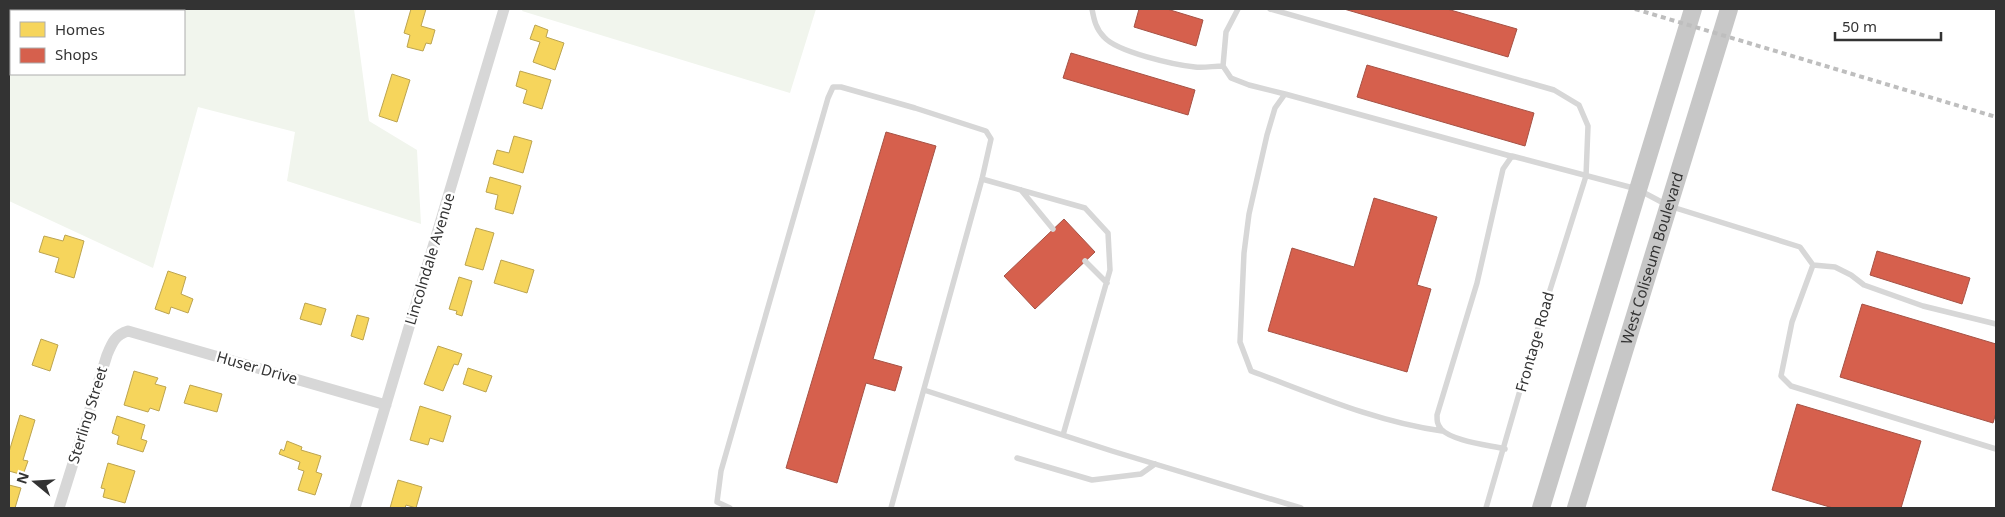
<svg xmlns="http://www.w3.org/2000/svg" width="2005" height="517" font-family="'Noto Sans',sans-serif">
	<rect width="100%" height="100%" fill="#fff"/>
	<path fill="#f1f5ed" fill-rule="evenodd" d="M 9,9 L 354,9 L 369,121 L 417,150 L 421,224 L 287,181 L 295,132 L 198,107 L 153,268 L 9,201 ZM 11,11 L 184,11 L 184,74 L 11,74 Z
		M 523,9 L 816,9 L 790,93 L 522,11 Z"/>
	<path fill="#f6d55c" stroke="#bca450" d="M 411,9 L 426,9 L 421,26 L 435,30 L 431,44 L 426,43 L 423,51 L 407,47 L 410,35 L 404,33 Z
		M 535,25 L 548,30 L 546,37 L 564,43 L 555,70 L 533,62 L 540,42 L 530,39 Z
		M 520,71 L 551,80 L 542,109 L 523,103 L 527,90 L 516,86 Z
		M 392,74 L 410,80 L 397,122 L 379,116 Z
		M 514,136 L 532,141 L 523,173 L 493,164 L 497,150 L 509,153 Z
		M 490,177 L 521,186 L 513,214 L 495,209 L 498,195 L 486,192 Z
		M 476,228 L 494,233 L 483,270 L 465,265 Z
		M 65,235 L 84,241 L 74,278 L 55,272 L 59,258 L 39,252 L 44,236 L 63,241 Z
		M 501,260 L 534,270 L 527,293 L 494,283 Z
		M 168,271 L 186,277 L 181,294 L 193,299 L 188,313 L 171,307 L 169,314 L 155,309 Z
		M 459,277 L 472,281 L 462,316 L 456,314 L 457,311 L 449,309 Z
		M 305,303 L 326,309 L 321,325 L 300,319 Z
		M 357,315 L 369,318 L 363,340 L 351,336 Z
		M 41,339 L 58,345 L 50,371 L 32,365 Z
		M 438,346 L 462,354 L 458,365 L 454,364 L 443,391 L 424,384 Z
		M 468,368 L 492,376 L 486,392 L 463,384 Z
		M 134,371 L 158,378 L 155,384 L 166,387 L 159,411 L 150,408 L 148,412 L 124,405 Z
		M 190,385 L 222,394 L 217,412 L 184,403 Z
		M 420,406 L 451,416 L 443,442 L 430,438 L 428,445 L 410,440 Z
		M 20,415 L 35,420 L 23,460 L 28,461 L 23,475 L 9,471 L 9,452 Z
		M 117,416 L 145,425 L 141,439 L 147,441 L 143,452 L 117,444 L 119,436 L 112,433 Z
		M 287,441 L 302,447 L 301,450 L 321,456 L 316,472 L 322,474 L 315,495 L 298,490 L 304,471 L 298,469 L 300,462 L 279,454 L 281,449 L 284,451 Z
		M 108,463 L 135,471 L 125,503 L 103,497 L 105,489 L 101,488 Z
		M 398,480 L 422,487 L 416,508 L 406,505 L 405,508 L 390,508 Z
		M 9,485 L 21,488 L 15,508 L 9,508 Z"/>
	<path fill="#d6604d" stroke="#a55245" d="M 1139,9 L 1167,9 L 1203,20 L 1196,46 L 1134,27 Z
		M 1344,9 L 1447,9 L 1517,29 L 1508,57 Z
		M 1071,53 L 1195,90 L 1188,115 L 1063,78 Z
		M 1367,65 L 1534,113 L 1525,146 L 1357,97 Z
		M 886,132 L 936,146 L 873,359 L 902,367 L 895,391 L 866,383 L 837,483 L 786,468 Z
		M 1374,198 L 1437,217 L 1417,285 L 1431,289 L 1407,372 L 1268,331 L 1292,248 L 1354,267 Z
		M 1064,219 L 1095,252 L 1035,309 L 1004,276 Z
		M 1877,251 L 1970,278 L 1962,304 L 1870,275 Z
		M 1862,304 L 1996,344 L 1996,413 L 1993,423 L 1840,377 Z
		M 1797,404 L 1921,441 L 1901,508 L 1833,508 L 1772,490 Z"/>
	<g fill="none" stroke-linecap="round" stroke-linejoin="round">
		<path stroke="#d7d7d7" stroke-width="5.5" d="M 1092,9 C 1094,20 1096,29 1104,37 C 1117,52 1175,65 1195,67 C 1204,68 1214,66 1223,66
			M 1238,9 L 1226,32 L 1223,66 L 1231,78 L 1249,85 L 1285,94
			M 1270,9 L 1554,90 L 1579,105 L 1588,126 L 1586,176 L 1538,328 L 1486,508
			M 982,179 L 1085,208 L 1108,233 L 1110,270 L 1063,435
			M 1021,190 L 1053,229
			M 1085,261 L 1107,283
			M 1813,265 L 1835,267 L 1851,275 L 1864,285 L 1923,306 L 1996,324
			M 924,390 L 1112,451 L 1301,508
			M 1442,431 C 1376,422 1313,394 1251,371 L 1240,342 L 1244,253 L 1249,214 L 1267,135 L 1275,108 L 1285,94 L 1514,157
			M 1505,449 C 1488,445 1452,441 1441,429 C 1437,424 1437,421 1437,415 L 1477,283 L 1503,169 L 1512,156 L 1637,189 L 1669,206 L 1800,247 L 1813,265 L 1792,322 L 1781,376 L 1791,386 L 1996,449
			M 1017,458 L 1092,480 L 1141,474 L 1155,464
			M 730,508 L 717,502 L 721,471 L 828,98 L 833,87 L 841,87 L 915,108 L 986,131 L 991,139 L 982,179 L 891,508"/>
		<path stroke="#d7d7d7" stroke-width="11" d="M 59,508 L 107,355 C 112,343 115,335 128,331 L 386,405
			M 355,508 L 504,9"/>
		<g stroke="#c7c7c7" stroke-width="18">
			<path d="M 1541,508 L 1693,9"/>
			<path id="s1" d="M 1576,508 L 1729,9"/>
		</g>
		<path stroke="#bebebe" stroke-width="4" stroke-dasharray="5 4" stroke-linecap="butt" d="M 1635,9 L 1996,117"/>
	</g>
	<g text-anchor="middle" stroke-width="5" stroke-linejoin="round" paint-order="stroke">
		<g font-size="15" fill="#333" stroke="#fff">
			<text dy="5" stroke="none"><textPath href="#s1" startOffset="261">West Coliseum Boulevard</textPath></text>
			<text transform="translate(430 259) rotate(-73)" y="5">Lincolndale Avenue</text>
			<text transform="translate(1535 342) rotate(-74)" y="5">Frontage Road</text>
			<text transform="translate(257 368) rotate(16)" y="5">Huser Drive</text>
			<text transform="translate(88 415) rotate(-73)" y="5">Sterling Street</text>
		</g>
	</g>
	<rect width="2005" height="517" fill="none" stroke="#333333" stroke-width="20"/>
	<rect x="10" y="10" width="175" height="65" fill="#ffffff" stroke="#adadad"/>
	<rect x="20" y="22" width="25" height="15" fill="#f6d55c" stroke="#adadad"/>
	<text x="55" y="35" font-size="15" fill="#333333">Homes</text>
	<rect x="20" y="48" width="25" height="15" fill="#d6604d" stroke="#adadad"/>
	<text x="55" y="60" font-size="15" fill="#333333">Shops</text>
	<g transform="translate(35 482) rotate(288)" stroke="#ffffff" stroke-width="4" paint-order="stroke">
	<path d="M0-4L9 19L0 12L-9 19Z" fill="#333333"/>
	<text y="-8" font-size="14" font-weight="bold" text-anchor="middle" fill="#333333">N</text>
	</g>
	<path d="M1835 32v8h106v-8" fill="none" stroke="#333333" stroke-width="2.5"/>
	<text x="1842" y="32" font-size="15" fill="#333333" stroke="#ffffff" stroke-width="4" paint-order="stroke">50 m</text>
</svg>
